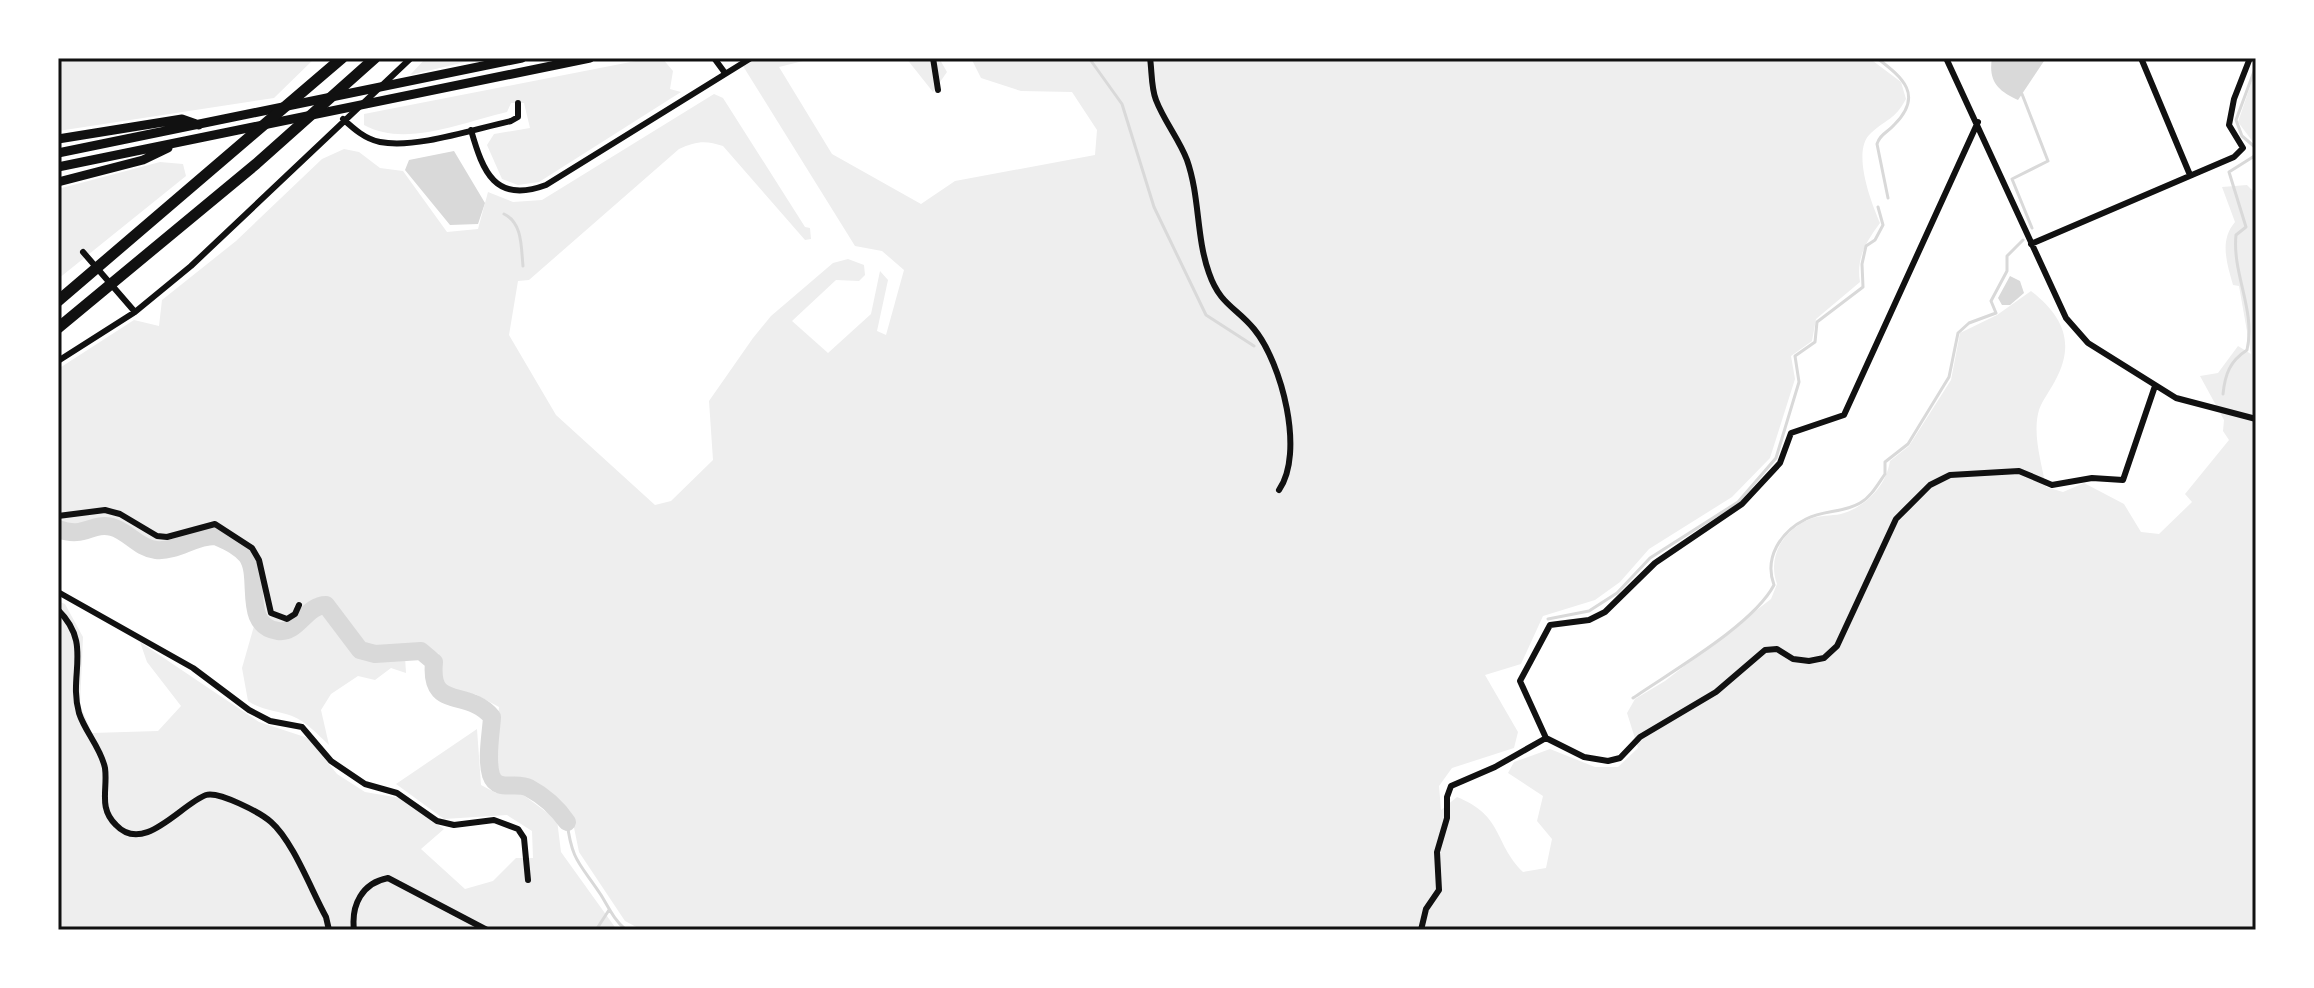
<svg xmlns="http://www.w3.org/2000/svg" width="2314" height="988" font-family="Commissioner,sans-serif">
	<rect width="100%" height="100%" fill="#fff"/>
	<path fill="#eee" d="M 58,58 L 315,58 L 274,98 L 58,131 Z
		M 426,58 L 482,58 L 410,75 Z
		M 651,58 L 662,58 L 673,71 L 670,89 L 681,92 L 539,182 L 518,185 L 502,179 L 487,145 L 494,134 L 530,128 L 524,103 L 511,103 L 507,112 C 463,122 405,148 364,125 L 364,114 Z
		M 738,58 L 815,58 L 779,67 L 832,154 L 921,204 L 955,181 L 1095,155 L 1097,130 L 1072,92 L 1021,91 L 981,78 L 971,58 L 1869,58 L 1901,82 L 1906,99 C 1894,121 1887,118 1871,133 C 1851,150 1871,202 1880,223 C 1866,242 1856,258 1860,282 L 1816,319 L 1812,341 L 1791,356 L 1795,379 L 1770,458 L 1732,497 L 1649,549 L 1620,582 L 1595,600 L 1543,616 L 1521,664 L 1485,675 L 1518,732 L 1514,748 L 1452,768 L 1439,786 L 1441,810 L 1457,797 C 1504,816 1493,842 1523,872 L 1546,868 L 1552,839 L 1537,821 L 1543,796 L 1508,773 L 1514,762 L 1550,749 L 1595,767 L 1618,767 L 1638,748 L 1627,713 L 1635,699 L 1665,681 L 1771,599 L 1777,584 C 1767,557 1783,530 1810,519 C 1820,515 1831,516 1841,514 C 1866,507 1886,486 1890,461 L 1909,446 L 1951,380 L 1960,333 L 1997,315 L 2031,291 C 2063,316 2076,343 2055,381 C 2050,391 2040,403 2038,414 C 2033,437 2042,465 2046,487 L 2063,492 L 2084,483 L 2124,504 L 2141,532 L 2159,534 L 2192,502 L 2185,494 L 2229,440 L 2223,431 L 2224,420 L 2200,376 L 2218,373 L 2238,346 L 2251,354 L 2239,286 L 2233,285 C 2227,263 2219,241 2235,222 L 2222,187 L 2247,185 L 2256,194 L 2256,930 L 642,930 L 625,921 L 579,852 L 571,813 L 526,778 L 506,780 L 494,769 L 499,707 L 475,694 L 450,693 L 438,682 L 439,654 L 421,645 L 382,649 L 356,643 C 347,626 337,591 312,603 C 302,608 296,619 286,624 C 237,621 271,574 247,551 C 216,520 200,541 166,545 C 148,547 130,531 116,523 L 75,530 L 58,522 L 58,369 L 134,320 L 159,326 L 162,300 L 236,241 L 322,159 L 344,149 L 359,152 L 380,168 L 403,171 L 447,232 L 478,229 L 488,192 L 513,202 L 542,200 L 714,94 L 723,98 L 805,227 L 810,228 L 811,239 L 805,240 L 723,146 C 706,140 696,141 679,149 L 529,280 L 518,281 L 509,335 L 556,415 L 655,505 L 671,501 L 713,460 L 709,401 L 753,338 L 771,316 L 833,263 L 848,259 L 864,265 L 865,275 L 859,281 L 836,280 L 792,321 L 828,353 L 871,314 L 880,271 L 888,280 L 877,331 L 886,335 L 904,270 L 882,251 L 855,246 Z
		M 906,58 L 939,58 L 947,72 L 933,92 Z
		M 2256,69 L 2256,146 L 2238,122 Z
		M 160,162 L 183,164 L 186,176 L 58,279 L 58,189 Z
		M 58,601 L 65,604 L 83,637 L 80,705 L 92,733 L 158,731 L 181,706 L 147,662 L 140,642 L 259,722 L 308,738 L 337,774 L 365,792 L 400,798 L 444,829 L 421,849 L 465,889 L 493,881 L 516,858 L 533,858 L 532,831 L 507,815 L 444,819 L 396,784 L 477,729 L 481,785 L 496,793 L 522,794 L 557,820 L 561,852 L 617,930 L 58,930 Z
		M 317,613 L 330,615 C 354,654 358,658 405,657 L 406,673 L 391,668 L 375,680 L 358,676 L 331,694 L 321,710 L 329,745 C 317,734 307,722 292,716 C 276,710 263,711 248,701 L 242,668 L 254,626 L 280,640 L 303,628 Z"/>
	<path fill="#d9d9d9" d="M 1992,58 L 2046,58 L 2018,100 C 1998,91 1988,81 1992,58 Z
		M 454,151 L 485,203 L 478,224 L 450,225 L 405,170 L 409,160 Z
		M 2010,276 L 2020,281 L 2024,293 L 2010,305 L 2002,305 L 1998,298 Z"/>
	<g fill="none" stroke-linecap="round" stroke-linejoin="round">
		<path stroke="#d9d9d9" stroke-width="3" d="M 1089,58 L 1122,104 L 1154,207 L 1206,315 L 1254,346
			M 1877,58 C 1903,78 1924,95 1894,125 C 1887,133 1880,134 1877,144 L 1888,198
			M 2256,66 L 2236,120 L 2242,136 L 2256,148
			M 2022,94 L 2048,161 L 2012,179 L 2032,228
			M 504,214 C 523,223 521,248 523,266
			M 2223,394 C 2225,374 2230,361 2247,350 C 2256,310 2232,274 2236,235 L 2246,227 L 2229,172 L 2256,155
			M 1548,619 L 1589,611 L 1617,593 L 1650,558 L 1738,502 L 1776,458 L 1799,382 L 1795,356 L 1815,342 L 1817,322 L 1863,287 L 1862,264 L 1866,246 L 1875,240 L 1883,225 L 1878,207
			M 1633,698 C 1672,671 1753,625 1774,585 C 1764,558 1780,532 1806,519 C 1824,510 1843,513 1860,503 C 1871,497 1878,484 1885,474 L 1885,462 L 1908,444 L 1949,377 L 1958,333 L 1969,323 L 1996,313 L 1991,301 L 2007,271 L 2007,256 L 2023,240
			M 567,822 C 572,862 580,863 601,895 C 609,908 614,920 626,930
			M 596,930 L 609,910"/>
		<path stroke="#d9d9d9" stroke-width="18" d="M 58,529 C 85,539 91,522 112,527 C 128,531 138,548 156,550 C 177,552 195,535 216,536 C 227,541 239,546 247,556 C 262,577 241,626 278,631 C 298,634 306,605 326,605 L 360,650 L 375,654 L 421,651 L 434,662 C 429,712 467,687 492,717 C 491,734 486,758 491,775 C 497,793 516,781 529,788 C 544,796 558,809 567,822"/>
		<path stroke="#111" stroke-width="6" d="M 714,58 L 725,73
			M 933,58 L 938,90
			M 1150,58 C 1152,71 1151,88 1156,100 C 1164,121 1179,139 1187,160 C 1200,197 1196,237 1209,273 C 1220,305 1236,307 1254,329 C 1282,363 1305,453 1279,490
			M 1946,58 L 2066,318 L 2088,343 L 2176,398 L 2256,419
			M 2141,58 L 2190,175
			M 343,119 C 354,129 365,139 380,142 C 416,149 474,129 511,121 L 518,117 L 518,103
			M 1978,122 L 1844,415 L 1791,433 L 1780,463 L 1742,504 L 1655,563 L 1605,612 L 1589,620 L 1550,625 L 1520,681 L 1546,738 L 1584,757 L 1608,761 L 1620,758 L 1640,737 L 1716,692 L 1765,650 L 1777,649 L 1793,659 L 1809,661 L 1824,658 L 1837,646 L 1896,519 L 1930,485 L 1950,475 L 2019,471 L 2052,485 L 2092,478 L 2123,480 L 2155,386
			M 471,130 C 483,172 495,204 546,185 L 751,58
			M 2031,244 L 2234,157 L 2243,148 L 2229,125 L 2234,99 L 2250,58
			M 83,252 L 135,312
			M 58,361 L 135,312 L 191,266 L 411,58
			M 58,516 L 105,510 L 120,514 L 157,536 L 167,537 L 215,524 L 252,548 L 259,560 L 271,613 L 287,619 L 295,614 L 299,605
			M 58,592 L 193,668 L 249,710 L 270,721 L 302,727 L 331,761 L 365,784 L 397,793 L 437,821 L 454,825 L 494,820 L 518,829 L 524,838 L 528,880
			M 58,610 C 93,644 68,674 79,713 C 85,732 101,748 105,768 C 108,789 98,808 116,825 C 144,855 181,804 206,795 C 219,791 261,813 271,822 C 293,841 312,892 326,917 L 329,930
			M 354,930 C 351,905 362,883 388,878 L 487,930
			M 1421,930 L 1426,909 L 1439,890 L 1437,852 L 1447,818 L 1447,797 L 1451,786 L 1495,767 L 1546,738"/>
		<path stroke="#111" stroke-width="9" d="M 58,139 L 182,119 L 199,125
			M 58,153 L 522,58
			M 58,167 L 590,58
			M 58,182 L 143,160 L 168,148"/>
		<path stroke="#111" stroke-width="11" d="M 58,301 L 342,58
			M 58,328 L 256,164 L 375,58"/>
	</g>
	<rect width="2314" height="988" fill="none" stroke="#ffffff" stroke-width="120"/>
	<rect x="60" y="60" width="2194" height="868" fill="none" stroke="#111" stroke-width="3"/>
</svg>
